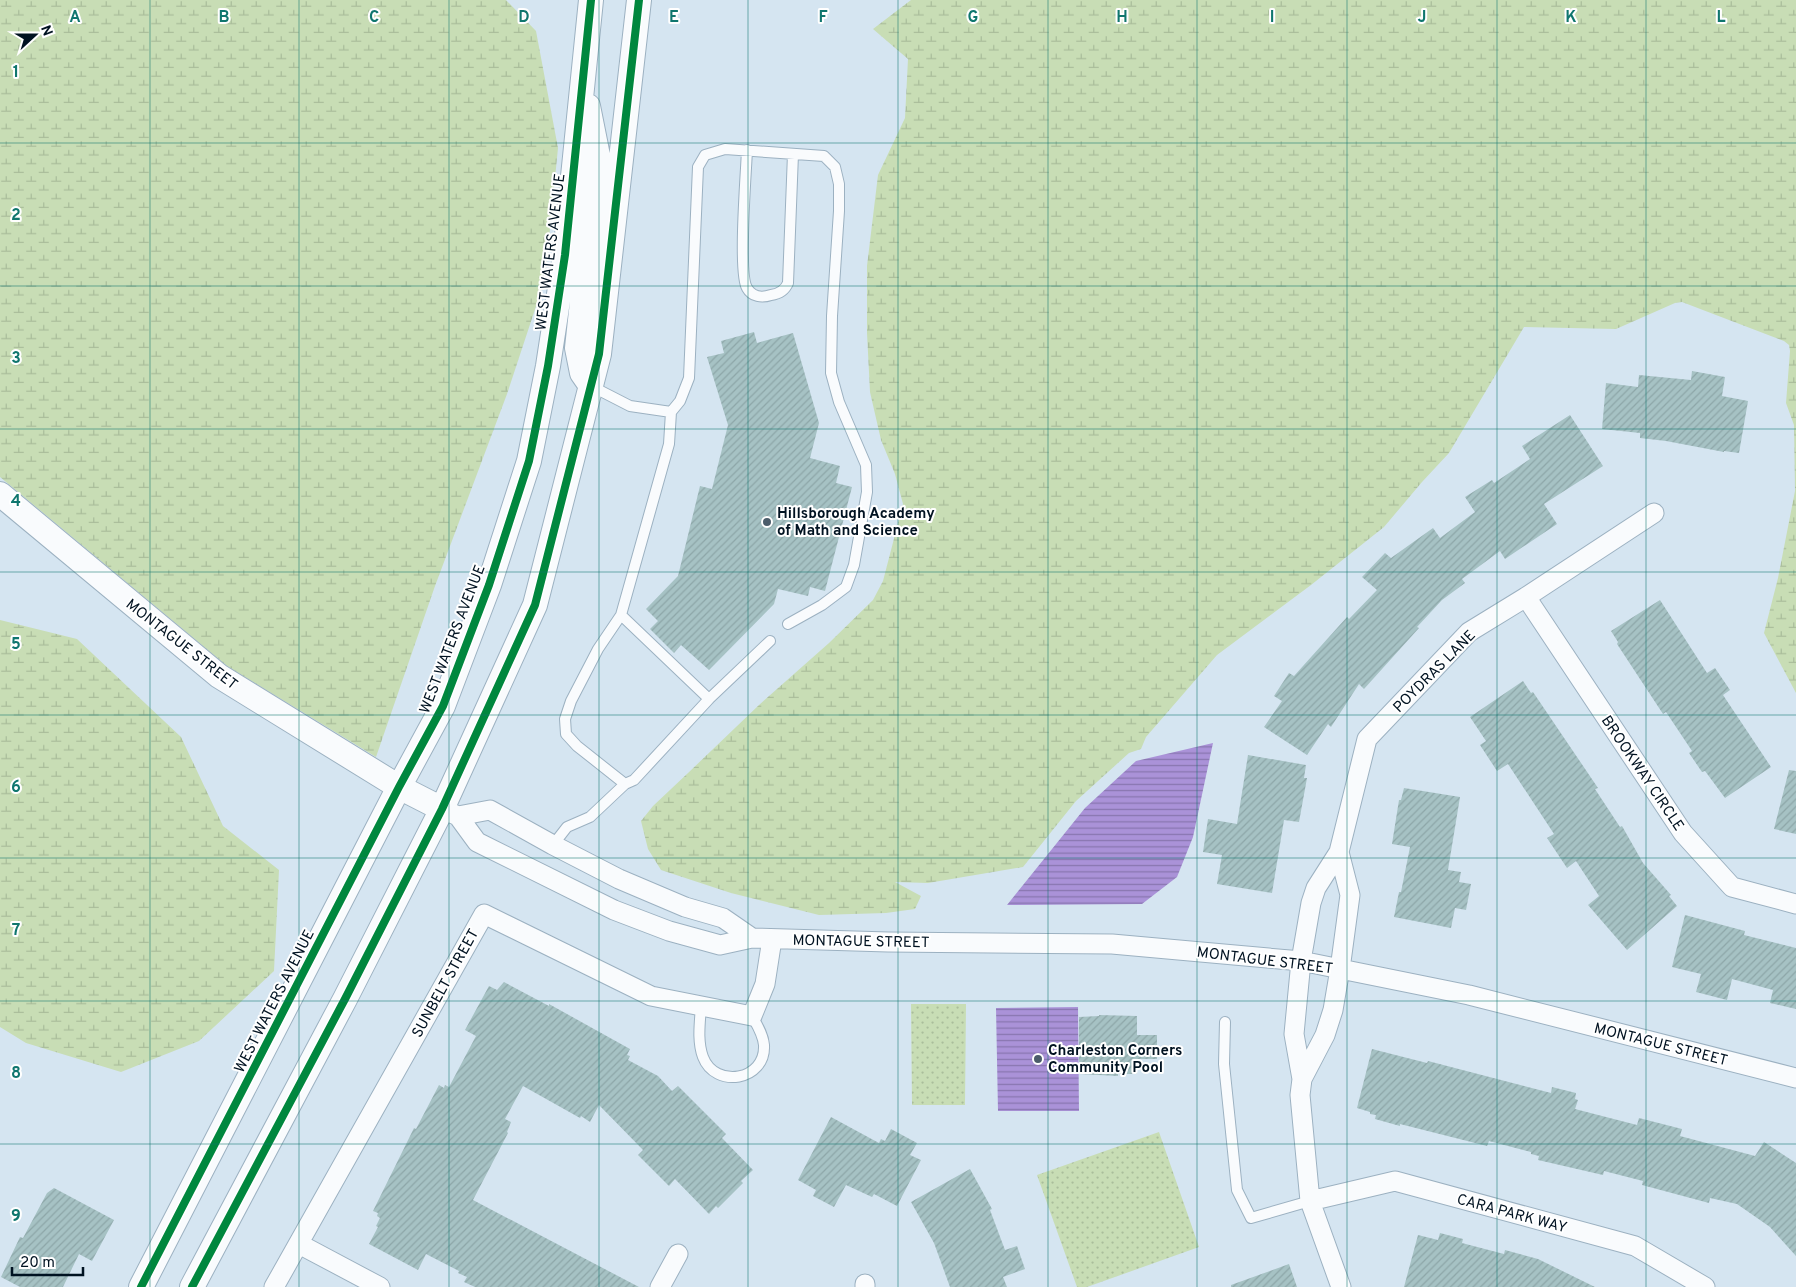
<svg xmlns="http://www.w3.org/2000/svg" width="1796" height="1287" font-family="Overpass,sans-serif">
	<defs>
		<pattern id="wetland-marsh" width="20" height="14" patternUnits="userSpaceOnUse" patternTransform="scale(1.25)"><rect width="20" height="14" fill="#c8ddb5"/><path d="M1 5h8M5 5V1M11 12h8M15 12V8" fill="none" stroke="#aabd9b"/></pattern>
		<pattern id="park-dots" width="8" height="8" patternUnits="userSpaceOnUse" patternTransform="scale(1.25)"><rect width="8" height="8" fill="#c8ddb5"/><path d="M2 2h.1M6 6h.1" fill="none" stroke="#aabd9b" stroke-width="1.8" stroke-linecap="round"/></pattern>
		<pattern id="water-rules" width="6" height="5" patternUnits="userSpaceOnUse" patternTransform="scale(1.25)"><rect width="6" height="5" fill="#aa92d8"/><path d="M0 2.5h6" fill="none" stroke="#8876af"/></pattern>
		<pattern id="building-hatch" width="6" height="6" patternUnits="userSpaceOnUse" patternTransform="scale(1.25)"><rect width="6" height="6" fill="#a6c2c4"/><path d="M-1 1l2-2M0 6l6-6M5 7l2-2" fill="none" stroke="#8da6a8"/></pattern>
	</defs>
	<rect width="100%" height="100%" fill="#d5e5f1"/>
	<path fill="url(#wetland-marsh)" d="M 0,0 L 506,0 L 536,31 L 558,148 L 545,279 L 507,394 L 435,586 L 376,757 L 227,666 L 0,477 Z
		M 911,0 L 1796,0 L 1796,693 L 1764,633 L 1778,578 L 1795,491 L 1794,425 L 1786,403 L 1790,351 L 1789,345 L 1784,341 L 1682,302 L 1675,303 L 1616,329 L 1524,327 L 1449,453 L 1422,482 L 1384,527 L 1311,585 L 1217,655 L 1146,737 L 1141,749 L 1129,753 L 1076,801 L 1023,867 L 928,883 L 895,882 L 921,896 L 915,909 L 886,913 L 819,915 L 731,893 L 661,870 L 648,849 L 641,821 L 653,806 L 688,773 L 759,705 L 829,643 L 873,600 L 883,581 L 903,504 L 895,474 L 881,440 L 870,392 L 867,333 L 867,266 L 878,175 L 905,118 L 908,59 L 873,29 Z
		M 0,620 L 77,639 L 181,737 L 223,826 L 279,870 L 274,971 L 199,1041 L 121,1072 L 26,1043 L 0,1027 Z"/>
	<path fill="url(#park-dots)" d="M 911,1004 L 966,1004 L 965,1105 L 912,1105 Z
		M 1159,1132 L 1199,1247 L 1087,1287 L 1077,1287 L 1037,1175 Z"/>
	<path fill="url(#water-rules)" d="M 1213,743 L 1193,837 L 1177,877 L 1142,904 L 1007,905 L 1085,808 L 1136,761 Z
		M 1078,1007 L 1079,1111 L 998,1111 L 996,1008 Z"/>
	<path fill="url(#building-hatch)" d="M 754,332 L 757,343 L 793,333 L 819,423 L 810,458 L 840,466 L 836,483 L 852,487 L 825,591 L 810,587 L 808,596 L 778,589 L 774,604 L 709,670 L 681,645 L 674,653 L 650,629 L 658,621 L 646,609 L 678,576 L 700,486 L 712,489 L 728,425 L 707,357 L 724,353 L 721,341 Z
		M 1692,371 L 1725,377 L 1722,396 L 1748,401 L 1739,453 L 1724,451 L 1724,452 L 1666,441 L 1640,438 L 1640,433 L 1602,429 L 1606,383 L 1638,387 L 1639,375 L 1691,380 Z
		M 1570,415 L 1603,466 L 1544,504 L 1557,524 L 1505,559 L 1500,551 L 1462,579 L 1465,583 L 1442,600 L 1417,627 L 1419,628 L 1364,689 L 1359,684 L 1331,727 L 1328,724 L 1307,755 L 1264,727 L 1282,701 L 1274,696 L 1289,673 L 1294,676 L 1347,617 L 1349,619 L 1377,590 L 1362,577 L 1385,553 L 1391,558 L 1433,528 L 1440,538 L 1475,512 L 1465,497 L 1492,480 L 1494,483 L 1530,459 L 1522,446 Z
		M 1660,600 L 1707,673 L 1715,668 L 1730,690 L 1723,695 L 1771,767 L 1725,798 L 1705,771 L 1702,772 L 1689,753 L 1692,751 L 1666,712 L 1663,714 L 1617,644 L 1618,642 L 1611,631 Z
		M 1523,681 L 1531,693 L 1533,692 L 1598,788 L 1595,789 L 1620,827 L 1622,826 L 1643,863 L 1671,895 L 1669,896 L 1677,906 L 1627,950 L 1588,905 L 1599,896 L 1576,861 L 1567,868 L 1547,838 L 1554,834 L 1508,764 L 1497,771 L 1480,745 L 1486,741 L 1470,717 Z
		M 1248,755 L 1306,765 L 1304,778 L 1307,778 L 1299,822 L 1284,820 L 1272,893 L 1217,884 L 1222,855 L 1203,852 L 1208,819 L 1237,824 Z
		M 1789,770 L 1796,771 L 1796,834 L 1774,829 Z
		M 1404,788 L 1460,797 L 1448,870 L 1461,872 L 1459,882 L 1471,884 L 1466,910 L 1455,908 L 1451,928 L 1394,917 L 1399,892 L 1401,892 L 1410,847 L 1392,844 L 1399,800 L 1401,800 Z
		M 1685,915 L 1745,931 L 1744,935 L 1796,948 L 1796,1009 L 1770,1003 L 1773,990 L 1732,979 L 1727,1000 L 1696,992 L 1701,974 L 1672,967 Z
		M 504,982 L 549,1006 L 549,1004 L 630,1049 L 627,1055 L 630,1056 L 628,1060 L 658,1076 L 672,1091 L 678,1086 L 726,1134 L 722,1138 L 753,1170 L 741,1181 L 743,1183 L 718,1208 L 716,1206 L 709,1214 L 675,1179 L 669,1186 L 638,1155 L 643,1150 L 599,1105 L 590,1122 L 581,1116 L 580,1118 L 523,1086 L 505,1119 L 511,1122 L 507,1132 L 508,1133 L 473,1200 L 639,1287 L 475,1287 L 464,1282 L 467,1277 L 458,1273 L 459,1271 L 426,1254 L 418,1270 L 369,1244 L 378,1227 L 376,1226 L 380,1218 L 377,1216 L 378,1213 L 373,1211 L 414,1128 L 416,1129 L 439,1085 L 444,1088 L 445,1085 L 449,1087 L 476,1036 L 465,1030 L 489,986 L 497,990 Z
		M 1099,1015 L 1137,1016 L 1137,1035 L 1157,1035 L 1157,1059 L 1137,1059 L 1137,1074 L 1118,1074 L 1118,1076 L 1079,1074 L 1079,1017 L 1099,1016 Z
		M 1372,1049 L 1427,1063 L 1428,1061 L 1551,1093 L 1552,1087 L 1576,1093 L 1575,1099 L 1578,1100 L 1575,1109 L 1637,1125 L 1639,1118 L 1682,1129 L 1680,1136 L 1755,1156 L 1764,1142 L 1796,1163 L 1796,1256 L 1770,1227 L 1737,1204 L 1710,1198 L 1709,1203 L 1642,1185 L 1643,1181 L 1604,1171 L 1603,1175 L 1538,1160 L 1539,1156 L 1531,1154 L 1531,1152 L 1489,1141 L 1487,1146 L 1400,1124 L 1400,1126 L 1375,1119 L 1376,1115 L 1370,1114 L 1370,1112 L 1357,1108 Z
		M 831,1117 L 879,1143 L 881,1139 L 885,1141 L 891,1129 L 917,1143 L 910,1155 L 921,1160 L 897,1206 L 874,1194 L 872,1197 L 846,1185 L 834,1207 L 813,1196 L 816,1190 L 798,1180 Z
		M 970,1169 L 992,1209 L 990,1210 L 1005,1250 L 1017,1246 L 1025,1269 L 1003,1277 L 1007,1287 L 950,1287 L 934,1243 L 911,1202 Z
		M 54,1188 L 114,1220 L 92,1261 L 79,1254 L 63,1287 L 20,1287 L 1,1277 L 20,1237 L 23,1238 L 47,1193 Z
		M 1440,1233 L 1463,1239 L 1462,1243 L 1504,1254 L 1505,1250 L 1538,1259 L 1595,1287 L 1404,1287 L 1418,1235 L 1438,1240 Z
		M 1289,1264 L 1297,1287 L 1231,1287 L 1231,1285 Z"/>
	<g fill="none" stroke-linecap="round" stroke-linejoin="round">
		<g stroke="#9cb1c1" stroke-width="12">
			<path id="service" d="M 747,150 C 746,174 738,273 747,288 C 752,297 762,298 771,295 C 779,294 785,290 788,283 L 793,154
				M 591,386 L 630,406 L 671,412
				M 621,615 L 709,699
				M 625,784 L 577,746 L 566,734 L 565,719 L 571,701 L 598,649 L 621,615 L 669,444 L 671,412 L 680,401 L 689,378 L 698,167 L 705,155 L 725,149 L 824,156 L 835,167 L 839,184 L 839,211 L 832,316 L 831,373 L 839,402 L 866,465 L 867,492 L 854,565 L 846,587 L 822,605 L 788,624
				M 553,845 L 567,827 L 590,817 L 625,784 L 634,780 L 709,699 L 770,641
				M 701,1006 C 700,1022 697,1041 703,1057 C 715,1089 766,1081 764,1045 C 763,1034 757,1025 752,1016
				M 1225,1022 L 1224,1064 L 1237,1190 L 1251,1218 L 1310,1201"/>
		</g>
		<g stroke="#9cb1c1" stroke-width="21">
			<path id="minor" d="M 1526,597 L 1683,833 L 1732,887 L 1796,904
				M 442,809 L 458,816 L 477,842 L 614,910 L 669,931 L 720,945 L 752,938 L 888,942 L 1112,944 L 1301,961 L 1469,995 L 1796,1078
				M 458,816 L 490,810 L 553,845 L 619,879 L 685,907 L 723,918 L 752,938
				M 1302,1079 L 1325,1035 L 1333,1010 L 1340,969 L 1350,895 L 1339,852
				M 1310,1201 L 1395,1181 L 1635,1246 L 1705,1287
				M 299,1244 L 380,1287
				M 274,1287 L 484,914 L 651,996 L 752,1016 L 765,984 L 772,939
				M 660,1287 L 678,1254
				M 865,1287 L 865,1284
				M 1341,1287 L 1310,1201 L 1300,1095 L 1302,1079 L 1294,1034 L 1301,961 L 1311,903 L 1316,888 L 1339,852 L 1367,739 L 1469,632 L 1526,597 L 1654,513"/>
		</g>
		<g stroke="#9cb1c1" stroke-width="26">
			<path id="tertiary" d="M 588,106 L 598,156 L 577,348 L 582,373 L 591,386
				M 0,494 L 219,676 L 399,787 L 442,809
				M 141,1287 L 399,787 L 443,706 L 489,585 L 529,461 L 548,366 L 565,255 L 591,0
				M 192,1287 L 345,999 L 442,809 L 535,605 L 599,354 L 639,0"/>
		</g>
		<use href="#service" stroke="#f9fbfd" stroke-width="10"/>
		<use href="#minor" stroke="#f9fbfd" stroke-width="19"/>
		<use href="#tertiary" stroke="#f9fbfd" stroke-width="24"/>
		<g stroke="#fff" stroke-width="11">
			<path id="cycleway" d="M 141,1287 L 399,787 L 443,706 L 489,585 L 529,461 L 548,366 L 565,255 L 591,0
				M 192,1287 L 345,999 L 442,809 L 535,605 L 599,354 L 639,0"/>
		</g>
		<use href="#cycleway" stroke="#00873e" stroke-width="8"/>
	</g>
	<path fill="none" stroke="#0f766e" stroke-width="1" stroke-opacity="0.55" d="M 150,0 L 150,1287M 299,0 L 299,1287M 449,0 L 449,1287M 599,0 L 599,1287M 748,0 L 748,1287M 898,0 L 898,1287M 1048,0 L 1048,1287M 1197,0 L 1197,1287M 1347,0 L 1347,1287M 1497,0 L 1497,1287M 1646,0 L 1646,1287M 0,143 L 1796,143M 0,286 L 1796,286M 0,429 L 1796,429M 0,572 L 1796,572M 0,715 L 1796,715M 0,858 L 1796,858M 0,1001 L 1796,1001M 0,1144 L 1796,1144"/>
	<g fill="#4b5c6a" stroke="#fff" stroke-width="2">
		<circle cx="767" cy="522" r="5"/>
		<circle cx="1038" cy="1059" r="5"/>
	</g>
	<g text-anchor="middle" stroke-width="4" stroke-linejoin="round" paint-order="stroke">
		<g font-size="15" fill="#001221" stroke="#fff">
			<text transform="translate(550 252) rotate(-83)" y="5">WEST WATERS AVENUE</text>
			<text transform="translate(452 639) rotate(-69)" y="5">WEST WATERS AVENUE</text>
			<text transform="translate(182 644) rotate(38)" y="5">MONTAGUE STREET</text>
			<text transform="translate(1434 671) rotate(-45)" y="5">POYDRAS LANE</text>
			<text transform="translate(1643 773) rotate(56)" y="5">BROOKWAY CIRCLE</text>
			<text transform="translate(861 941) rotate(1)" y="5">MONTAGUE STREET</text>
			<text transform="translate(1265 960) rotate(7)" y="5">MONTAGUE STREET</text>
			<text transform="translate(445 983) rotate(-61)" y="5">SUNBELT STREET</text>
			<text transform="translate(274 1001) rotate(-63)" y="5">WEST WATERS AVENUE</text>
			<text transform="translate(1661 1044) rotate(14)" y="5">MONTAGUE STREET</text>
			<text transform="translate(1512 1213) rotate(15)" y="5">CARA PARK WAY</text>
		</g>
		<g font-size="15" font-weight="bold" fill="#001221" stroke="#fff" text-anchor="start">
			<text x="777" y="518">Hillsborough Academy<tspan x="777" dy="17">of Math and Science</tspan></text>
			<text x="1048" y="1055">Charleston Corners<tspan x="1048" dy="17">Community Pool</tspan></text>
		</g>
	</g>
	<g font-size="16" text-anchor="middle" font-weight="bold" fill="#0f766e" stroke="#fff" stroke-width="4" stroke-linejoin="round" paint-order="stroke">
		<text x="75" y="22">A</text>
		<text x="224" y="22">B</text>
		<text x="374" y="22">C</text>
		<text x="524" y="22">D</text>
		<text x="674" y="22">E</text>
		<text x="823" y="22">F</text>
		<text x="973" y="22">G</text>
		<text x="1122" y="22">H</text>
		<text x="1272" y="22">I</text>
		<text x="1422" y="22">J</text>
		<text x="1571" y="22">K</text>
		<text x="1721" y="22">L</text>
		<text x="16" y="77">1</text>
		<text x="16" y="220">2</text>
		<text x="16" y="363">3</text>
		<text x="16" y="506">4</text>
		<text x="16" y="649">5</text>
		<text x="16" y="792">6</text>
		<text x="16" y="935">7</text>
		<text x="16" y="1078">8</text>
		<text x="16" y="1221">9</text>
	</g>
	<g transform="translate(35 35) rotate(69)" stroke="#ffffff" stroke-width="4" paint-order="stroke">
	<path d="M0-4L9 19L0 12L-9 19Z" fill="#001221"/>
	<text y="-8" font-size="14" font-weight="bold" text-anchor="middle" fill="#001221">N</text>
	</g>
	<path d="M12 1267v8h71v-8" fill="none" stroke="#001221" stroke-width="2.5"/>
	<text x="20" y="1267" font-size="15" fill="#001221" stroke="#ffffff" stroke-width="4" paint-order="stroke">20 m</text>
</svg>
